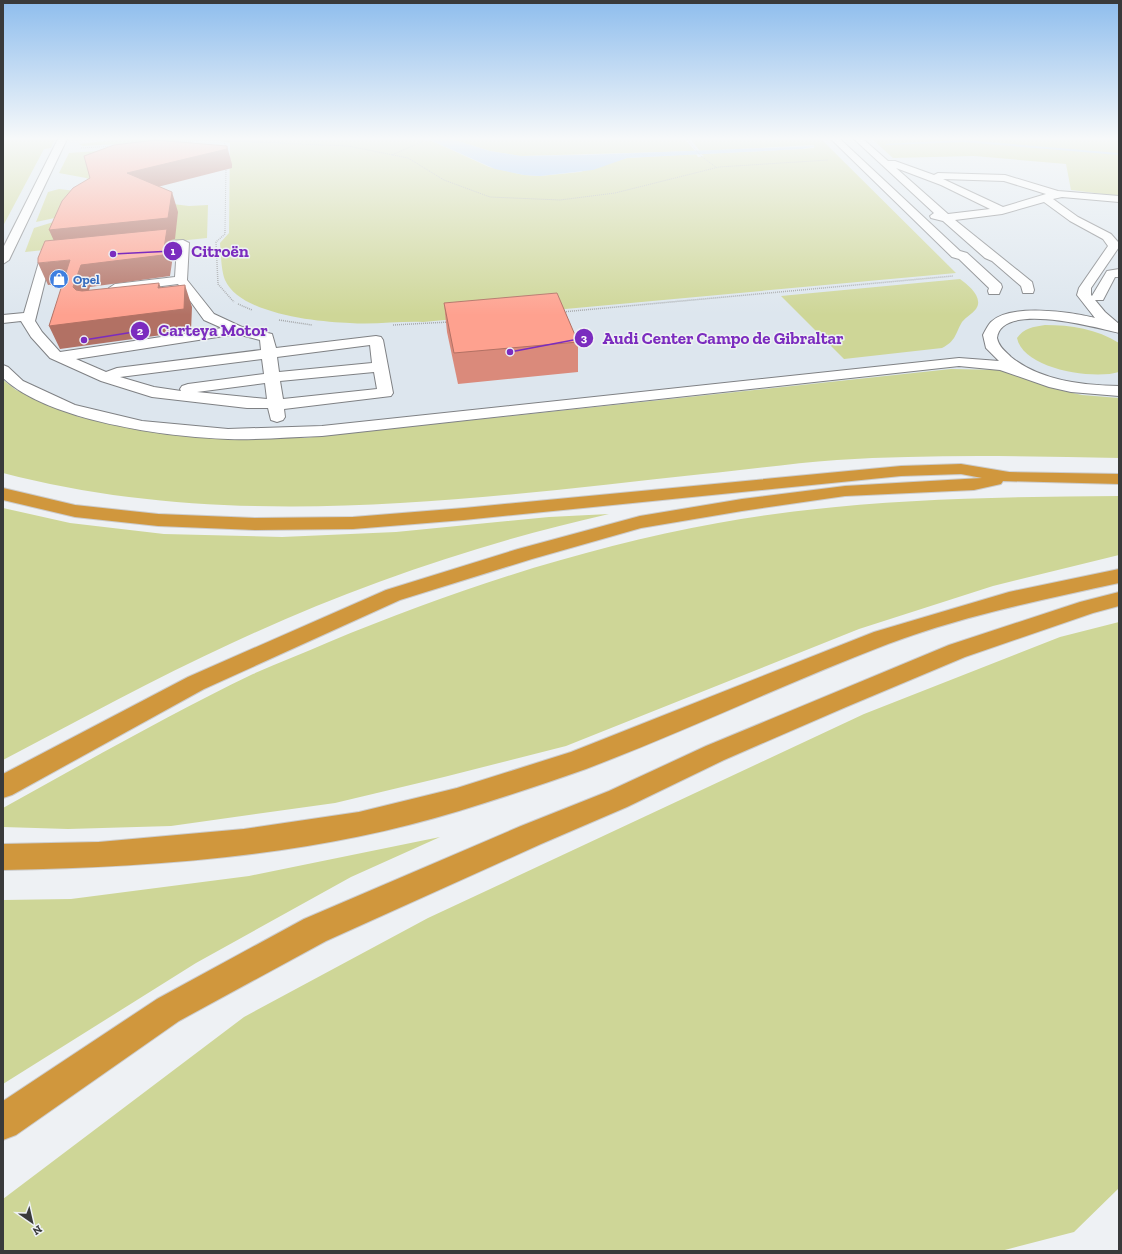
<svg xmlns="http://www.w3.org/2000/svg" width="1122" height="1254" font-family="'Zilla Slab',serif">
	<rect width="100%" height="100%" fill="#eef1f4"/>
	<path fill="#dde6ee" d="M 3,139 L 1119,139 L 1119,423 L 370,479 L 3,412 Z"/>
	<path fill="#ced697" d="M 3,139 L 55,139 L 51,148 L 44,149 L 3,226 Z
		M 120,139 L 211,139 L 83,146 L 79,144 Z
		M 424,139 L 425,141 L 430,140 L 489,167 L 524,175 L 540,176 L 580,172 L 627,158 L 696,154 L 698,157 L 704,156 L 701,154 L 802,149 L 814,148 L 814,145 L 700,151 L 690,139 L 821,139 L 956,273 L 423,322 C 399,321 374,325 350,323 C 317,322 240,314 225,280 C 221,270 221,254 220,243 L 229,233 L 230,143 L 215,140 Z
		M 451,139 L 685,139 L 695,151 L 521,156 L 490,151 Z
		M 872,139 L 1119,139 L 1119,196 L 1071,190 L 1066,164 L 974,156 L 893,158 Z
		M 193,142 L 186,147 L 94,182 L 86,178 L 59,173 L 69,153 L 113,150 L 115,147 Z
		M 59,189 L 76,191 L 64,216 L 36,222 L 48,192 Z
		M 157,202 L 189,206 L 208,205 L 207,238 L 121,247 L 121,242 L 25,252 L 34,228 L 60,220 Z
		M 960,279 C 968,285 984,297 976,309 C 972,314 966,317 962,322 C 955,334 956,341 942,348 L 844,359 L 781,296 Z
		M 1045,325 C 1071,325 1097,329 1119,343 L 1119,372 C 1093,380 1023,369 1017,338 C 1024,328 1033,327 1045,325 Z
		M 951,369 L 1001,370 L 1023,376 L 1055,389 L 1082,395 L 1119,398 L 1119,458 C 1026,456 931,454 837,460 C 792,463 748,470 703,474 C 471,499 233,533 3,473 L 3,380 L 16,390 L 79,417 L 134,429 L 191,435 L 304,438 Z
		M 1119,496 L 1119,555 L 993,586 L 859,629 L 566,746 L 444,777 L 335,803 L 171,826 L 68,829 L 3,827 L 3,808 C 86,762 168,715 253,674 C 278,663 304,653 329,642 C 454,590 585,547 718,523 C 851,499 985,497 1119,496 Z
		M 3,508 L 70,523 L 164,534 L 282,537 L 396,532 L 549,517 L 609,514 C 480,543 352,587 232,643 C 154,679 79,720 3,760 Z
		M 1119,622 L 1119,1188 L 1074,1232 L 1001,1251 L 3,1251 L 3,1199 L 244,1017 L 428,918 L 864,714 L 1060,637 Z
		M 440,837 L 351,877 L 196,963 L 3,1084 L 3,900 L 71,899 L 249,876 Z"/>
	<path fill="#a8cbf4" d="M 428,139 L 451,139 L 490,151 L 521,156 L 585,155 L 817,146 L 802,149 L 627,158 L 593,170 L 540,176 L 524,175 L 495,169 Z"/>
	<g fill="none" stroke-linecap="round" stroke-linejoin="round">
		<path fill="#a8cbf4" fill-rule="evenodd" d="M 963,140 L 1119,153 L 1119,155 L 963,142 L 887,145 L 885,144 Z"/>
		<g stroke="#7f8184" stroke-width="2">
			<path id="minor" d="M 58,139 L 67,139 L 9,260 L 3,264 L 3,248 Z
				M 831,139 L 840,139 L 960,251 L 967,253 L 1001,284 L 1002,287 L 999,294 L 989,294 L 988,291 L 989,288 L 959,259 L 952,257 Z
				M 854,139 L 863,139 L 888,161 L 895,161 L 934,175 L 938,173 L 1005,175 L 1058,191 L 1119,196 L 1119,202 L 1062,197 L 1053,199 L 1078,217 L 1111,234 L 1118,242 L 1119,247 L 1091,288 L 1091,295 L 1092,296 L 1107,271 L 1119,269 L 1119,277 L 1115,277 L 1103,300 L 1095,300 L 1105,312 L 1119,324 L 1119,333 C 1098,328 1001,301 997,338 C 999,347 1005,351 1011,357 C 1041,381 1082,385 1119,386 L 1119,396 L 1071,392 L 1049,387 L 1000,370 L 959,366 L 322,436 C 291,437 259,440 228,439 C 166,437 49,421 3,378 L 3,365 L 8,367 L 23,381 L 75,405 L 142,421 L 228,429 L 322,426 L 959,358 L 999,361 L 986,348 L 983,335 C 985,331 988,325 991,322 C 1010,303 1072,312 1095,318 L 1077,295 L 1079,288 L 1108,246 L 1103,239 L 1070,221 L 1044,202 L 1002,214 L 955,220 L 1032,282 L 1034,290 L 1033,293 L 1023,293 L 1021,286 L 992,261 L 985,258 L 943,221 L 931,218 L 930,216 L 934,213 ZM 896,168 L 941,185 L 990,209 L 948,214 ZM 943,179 L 1004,181 L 1046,194 L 1003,207 Z
				M 183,240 L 189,243 L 187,280 L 214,314 L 242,327 L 272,334 L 276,348 L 376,336 L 381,337 L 383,340 L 393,393 L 391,396 L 284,409 L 285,417 L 283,420 L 277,422 L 271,420 L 268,408 L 247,408 L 152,397 L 101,381 L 50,358 L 31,337 L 21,321 L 3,323 L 3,315 L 24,313 L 41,255 L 65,253 L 67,256 L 65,259 L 50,261 L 35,321 L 42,332 L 60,352 L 222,328 L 204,320 L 178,284 L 115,292 L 109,288 L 115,284 L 175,277 L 177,247 L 143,251 L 137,247 L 143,243 ZM 237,334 L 260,340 L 261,350 L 117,368 L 106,372 L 76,359 ZM 370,345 L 372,363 L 279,372 L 277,357 ZM 262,359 L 264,374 L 188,384 L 182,386 L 180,389 L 181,391 L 154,387 L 120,377 ZM 374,372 L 377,389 L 283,399 L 280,381 ZM 265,383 L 267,399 L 197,392 Z"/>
		</g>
		<g stroke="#ccc" stroke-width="2">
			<path id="highway" d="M 961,464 L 1009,472 L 1119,474 L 1119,484 L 1003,481 L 1001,484 L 974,490 L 845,496 L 742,511 L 641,528 L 532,559 L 400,600 L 204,689 L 12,795 L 3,798 L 3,774 L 188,677 L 386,590 L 518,549 L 640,516 L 742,499 L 845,486 L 982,478 L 961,474 L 901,476 L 464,520 L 353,529 L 255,530 L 158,526 L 75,517 L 3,500 L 3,488 L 75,505 L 158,514 L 255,518 L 353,517 L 464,508 L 901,466 Z
				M 1119,569 L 1119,583 C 1041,600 963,616 888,644 C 786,683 688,730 586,769 C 544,784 501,798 459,811 C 312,856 156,867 3,870 L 3,844 L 99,842 L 244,829 L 359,812 L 457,788 L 571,752 L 874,632 L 1009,592 Z
				M 1119,592 L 1119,606 L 1093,613 L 965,657 L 846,707 L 724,760 L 627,807 L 541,844 L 326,941 L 179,1021 L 16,1135 L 3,1140 L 3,1101 L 157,999 L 304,919 L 521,826 L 609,791 L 706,746 L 949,645 L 1080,602 Z"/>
		</g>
		<path stroke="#a6a8aa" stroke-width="1" stroke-dasharray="1 1" stroke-linecap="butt" d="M 687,139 L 701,156 L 717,168
			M 208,140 L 348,146 L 408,158 L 444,180 L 490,197 L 560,200 L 615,193 L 719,167 L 828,160
			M 224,141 L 226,148
			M 174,142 L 209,140
			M 81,148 L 115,146
			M 392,155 L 428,139
			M 225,231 L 226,167"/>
		<path stroke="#a6a8aa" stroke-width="1.5" stroke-dasharray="1 1" stroke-linecap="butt" d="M 225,230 L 225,234 L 216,242 L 218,284 L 234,302
			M 238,304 L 252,310
			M 562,312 L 953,276
			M 279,320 L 312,325
			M 393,325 L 449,322"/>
		<use href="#minor" fill="#fff" fill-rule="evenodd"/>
		<use href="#highway" fill="#d0973d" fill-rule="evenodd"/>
	</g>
	<path fill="#da8a7b" d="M 444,303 L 578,342 L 578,372 L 458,384 L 447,332 Z"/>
	<path fill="#b27164" d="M 227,146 L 232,164 L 232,168 L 134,193 L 127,173 Z
		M 172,192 L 178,212 L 175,239 L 171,240 L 174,249 L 170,276 L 90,287 L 83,309 L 73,287 L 75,282 L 48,285 L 38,263 L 70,260 L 81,265 L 59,252 L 49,230 Z
		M 159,283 L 167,304 L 158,288 Z
		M 185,285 L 192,307 L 191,331 L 60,349 L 49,326 Z"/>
	<path fill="#fea18f" stroke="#b27164" d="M 156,140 L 227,146 L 227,149 L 127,173 L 172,192 L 168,218 L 49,230 L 62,201 L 73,188 L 90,178 L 84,156 L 114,145 Z
		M 167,229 L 163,255 L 81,265 L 73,287 L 76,290 L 82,291 L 159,283 L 158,288 L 185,285 L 184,309 L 49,326 L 70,260 L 38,263 L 38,258 L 45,241 Z
		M 557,293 L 578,342 L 454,353 L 444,303 Z"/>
	<linearGradient id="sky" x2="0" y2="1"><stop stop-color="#8ebded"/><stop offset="0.44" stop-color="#f7f9fa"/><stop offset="1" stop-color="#f7f9fa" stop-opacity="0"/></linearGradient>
	<rect width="1122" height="315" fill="url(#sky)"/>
	<defs>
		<g id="shop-disc" transform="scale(1)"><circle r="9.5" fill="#3f7fe0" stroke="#eef1f4"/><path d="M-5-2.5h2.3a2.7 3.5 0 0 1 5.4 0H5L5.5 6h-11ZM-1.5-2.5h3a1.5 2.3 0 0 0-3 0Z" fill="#fff"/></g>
	</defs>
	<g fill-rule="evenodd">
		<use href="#shop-disc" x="59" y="279"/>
	</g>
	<g text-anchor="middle" stroke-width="3" stroke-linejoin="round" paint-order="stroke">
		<g font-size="13" font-weight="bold" fill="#366cbe" stroke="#eef1f4" text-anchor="start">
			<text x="73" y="284">Opel</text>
		</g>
	</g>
	<path fill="none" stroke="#7b2cbf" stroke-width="1.5" d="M113 254L173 251M84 340L140 331M510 352L584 338"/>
	<g fill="#7b2cbf" stroke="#eef1f4" stroke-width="1.5">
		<circle cx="113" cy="254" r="4"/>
		<circle cx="84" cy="340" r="4"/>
		<circle cx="510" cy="352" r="4"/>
		<circle cx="173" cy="251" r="10"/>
		<circle cx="140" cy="331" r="10"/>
		<circle cx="584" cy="338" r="10"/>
	</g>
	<g font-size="12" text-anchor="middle" font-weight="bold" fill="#fff">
		<text x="173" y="255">1</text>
		<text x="140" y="335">2</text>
		<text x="584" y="342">3</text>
	</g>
	<g font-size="17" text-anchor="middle" font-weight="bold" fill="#7b2cbf" stroke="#eef1f4" stroke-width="3" stroke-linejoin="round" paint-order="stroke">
		<text x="220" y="257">Citroën</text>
		<text x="213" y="336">Carteya Motor</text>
		<text x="723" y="344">Audi Center Campo de Gibraltar</text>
	</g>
	<rect width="1122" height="1254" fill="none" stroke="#393a3b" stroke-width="8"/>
	<g transform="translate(32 1222) rotate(146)" stroke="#eef1f4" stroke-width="3" paint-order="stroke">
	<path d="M0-3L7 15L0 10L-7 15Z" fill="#393a3b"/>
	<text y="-6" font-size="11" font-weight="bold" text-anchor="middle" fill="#393a3b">N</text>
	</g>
</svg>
